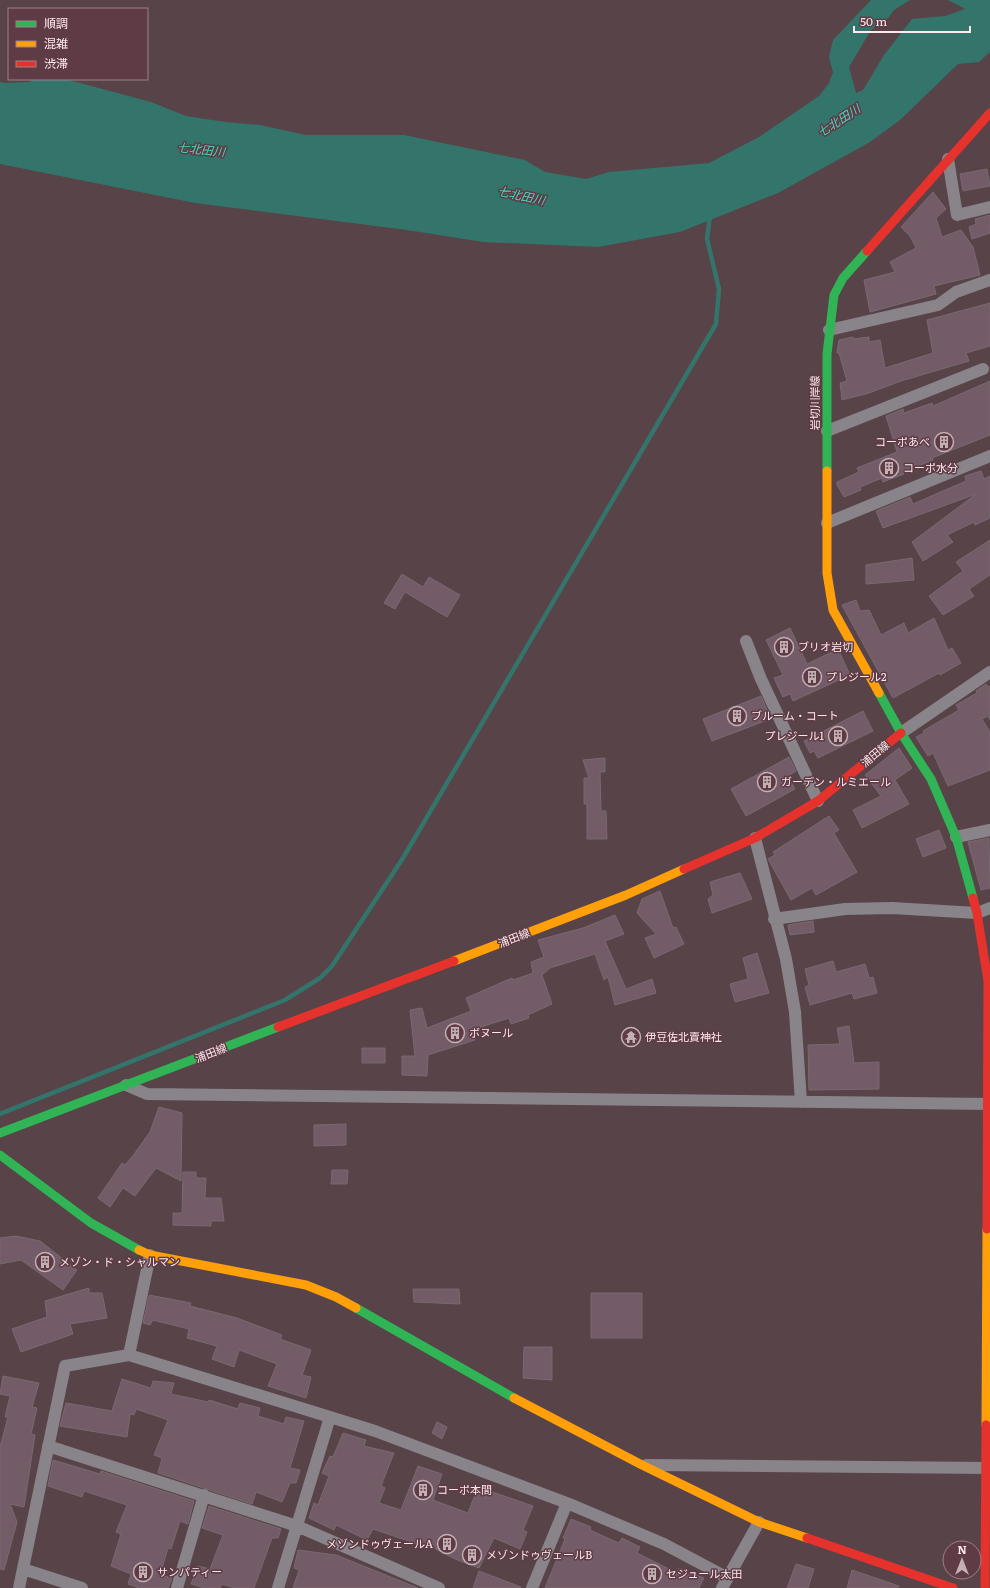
<svg xmlns="http://www.w3.org/2000/svg" width="990" height="1588" font-family="Literata,'Noto Sans JP',serif">
	<rect width="100%" height="100%" fill="#574348"/>
	<path fill="#34756b" d="M 871,0 L 910,0 L 894,10 L 889,17 L 871,30 L 849,67 L 856,93 L 863,90 L 884,55 L 912,19 L 945,16 L 965,9 L 948,0 L 990,0 L 990,52 L 979,62 L 958,64 L 900,120 L 870,142 L 778,193 L 680,232 L 598,247 L 483,242 L 407,230 L 195,203 L 0,164 L 0,82 L 6,83 L 29,82 L 35,79 L 65,79 L 151,102 L 186,116 L 225,122 L 260,125 L 306,135 L 404,135 L 525,160 L 545,172 L 586,179 L 609,172 L 709,163 L 759,137 L 819,96 L 829,83 L 833,72 L 829,57 L 833,40 Z"/>
	<g fill="none" stroke-linecap="round" stroke-linejoin="round">
		<path stroke="#34756b" stroke-width="4.5" d="M 0,1114 L 285,1000 L 320,978 L 332,966 L 403,858 L 716,324 L 719,289 L 707,239 L 710,215"/>
	</g>
	<path fill="#735c67" stroke="#796970" d="M 987,169 L 990,186 L 963,191 L 960,174 Z
		M 933,192 L 946,209 L 936,218 L 942,237 L 961,230 L 973,247 L 980,275 L 934,286 L 936,294 L 870,312 L 864,280 L 895,272 L 890,262 L 916,248 L 910,236 L 901,227 Z
		M 990,215 L 990,233 L 972,239 L 969,227 L 976,224 L 975,219 Z
		M 990,303 L 990,346 L 966,353 L 969,361 L 901,381 L 869,393 L 842,400 L 840,383 L 847,381 L 839,353 L 837,353 L 839,340 L 853,337 L 853,339 L 869,337 L 869,342 L 880,340 L 885,368 L 933,353 L 927,320 Z
		M 990,381 L 990,435 L 932,458 L 933,460 L 903,472 L 904,474 L 883,482 L 882,478 L 860,487 L 861,490 L 844,497 L 837,485 L 837,482 L 859,472 L 857,468 L 897,452 L 886,416 L 903,409 L 904,413 L 932,403 L 933,406 Z
		M 981,471 L 984,479 L 990,476 L 990,518 L 975,525 L 974,522 L 947,535 L 953,542 L 923,561 L 912,542 L 976,494 L 883,528 L 876,511 L 910,497 L 913,504 L 966,481 L 965,476 Z
		M 990,540 L 990,575 L 969,589 L 974,596 L 943,615 L 929,596 L 963,571 L 956,562 Z
		M 912,558 L 914,580 L 866,584 L 866,565 Z
		M 402,574 L 423,587 L 429,577 L 460,595 L 447,617 L 405,592 L 395,609 L 384,603 Z
		M 856,600 L 860,611 L 869,610 L 881,635 L 904,623 L 908,633 L 934,618 L 948,650 L 952,648 L 961,663 L 940,675 L 939,673 L 893,698 L 843,607 L 842,605 Z
		M 790,628 L 807,664 L 838,649 L 850,675 L 793,701 L 790,694 L 783,697 L 774,678 L 783,675 L 766,640 Z
		M 986,684 L 988,687 L 990,686 L 990,720 L 988,716 L 982,719 L 990,732 L 990,770 L 948,786 L 933,753 L 928,756 L 916,737 L 924,733 L 923,731 L 959,710 L 956,705 L 977,693 L 976,691 Z
		M 761,696 L 768,712 L 763,714 L 765,721 L 712,741 L 703,719 Z
		M 863,711 L 873,731 L 818,758 L 814,751 L 810,753 L 804,741 Z
		M 899,748 L 912,768 L 895,780 L 909,804 L 862,828 L 853,810 L 881,796 L 865,775 Z
		M 789,757 L 796,771 L 788,776 L 795,789 L 746,816 L 731,789 Z
		M 605,758 L 605,772 L 600,772 L 601,811 L 606,811 L 607,839 L 587,839 L 587,804 L 584,804 L 584,778 L 589,778 L 583,760 Z
		M 829,816 L 839,830 L 834,833 L 857,872 L 816,895 L 812,888 L 791,900 L 768,859 L 775,855 L 773,852 Z
		M 939,830 L 946,848 L 923,857 L 916,839 Z
		M 989,838 L 990,888 L 981,890 L 968,842 Z
		M 740,873 L 752,899 L 712,913 L 708,899 L 713,895 L 710,882 Z
		M 660,891 L 673,928 L 676,927 L 684,944 L 654,958 L 645,938 L 656,934 L 637,913 L 642,899 Z
		M 615,915 L 624,934 L 605,941 L 626,989 L 652,979 L 656,993 L 615,1005 L 608,977 L 604,980 L 595,954 L 550,968 L 542,975 L 552,1004 L 528,1015 L 529,1018 L 511,1024 L 509,1018 L 472,1030 L 475,1040 L 428,1055 L 427,1076 L 402,1075 L 402,1056 L 415,1056 L 410,1010 L 422,1008 L 427,1028 L 471,1011 L 466,998 L 512,978 L 513,980 L 533,973 L 531,962 L 544,957 L 538,940 L 583,928 Z
		M 813,921 L 814,932 L 790,935 L 788,925 Z
		M 757,953 L 769,993 L 735,1002 L 730,984 L 748,979 L 743,958 Z
		M 833,961 L 836,972 L 865,964 L 869,978 L 873,977 L 877,993 L 854,999 L 852,993 L 810,1005 L 805,987 L 809,985 L 805,969 Z
		M 849,1026 L 854,1063 L 879,1062 L 879,1089 L 809,1090 L 808,1045 L 840,1044 L 837,1028 Z
		M 362,1048 L 385,1048 L 385,1063 L 362,1063 Z
		M 159,1107 L 182,1113 L 181,1181 L 156,1168 L 135,1196 L 123,1188 L 110,1207 L 98,1198 L 122,1163 L 125,1165 L 132,1157 L 150,1132 Z
		M 346,1124 L 346,1145 L 314,1146 L 314,1125 Z
		M 332,1170 L 348,1170 L 347,1184 L 331,1184 Z
		M 183,1172 L 196,1172 L 196,1178 L 206,1178 L 205,1198 L 221,1198 L 224,1221 L 211,1221 L 211,1226 L 173,1225 L 173,1213 L 182,1213 Z
		M 16,1236 L 40,1241 L 77,1270 L 63,1290 L 21,1260 L 0,1264 L 0,1238 Z
		M 89,1288 L 89,1293 L 102,1293 L 107,1318 L 70,1324 L 73,1334 L 21,1352 L 12,1329 L 47,1317 L 45,1301 Z
		M 413,1289 L 459,1289 L 460,1304 L 414,1302 Z
		M 591,1293 L 642,1293 L 642,1338 L 591,1338 Z
		M 149,1295 L 191,1303 L 190,1306 L 237,1318 L 282,1335 L 280,1339 L 311,1350 L 302,1375 L 311,1377 L 306,1398 L 268,1386 L 277,1364 L 239,1350 L 234,1367 L 212,1359 L 217,1346 L 187,1338 L 189,1329 L 153,1320 L 150,1325 L 143,1323 Z
		M 524,1347 L 552,1347 L 552,1380 L 523,1378 Z
		M 3,1376 L 39,1383 L 32,1407 L 37,1408 L 31,1434 L 35,1435 L 24,1507 L 10,1504 L 17,1522 L 4,1570 L 0,1569 L 0,1447 L 8,1417 L 5,1417 L 10,1396 L 0,1394 Z
		M 122,1379 L 151,1388 L 153,1381 L 174,1383 L 171,1394 L 208,1402 L 209,1400 L 238,1409 L 240,1403 L 260,1408 L 258,1416 L 284,1424 L 286,1417 L 304,1421 L 290,1468 L 300,1470 L 296,1483 L 290,1483 L 282,1502 L 256,1492 L 252,1504 L 158,1473 L 162,1458 L 154,1455 L 168,1420 L 136,1409 L 134,1415 L 130,1414 L 127,1437 L 60,1426 L 66,1403 L 112,1411 Z
		M 437,1422 L 447,1427 L 442,1439 L 432,1433 Z
		M 343,1433 L 366,1440 L 364,1446 L 394,1453 L 381,1486 L 385,1488 L 379,1503 L 401,1510 L 418,1466 L 442,1474 L 433,1500 L 468,1513 L 478,1487 L 533,1506 L 523,1530 L 527,1532 L 520,1549 L 494,1538 L 479,1568 L 455,1559 L 432,1547 L 432,1549 L 373,1529 L 367,1540 L 336,1525 L 334,1530 L 309,1518 L 314,1503 L 318,1505 L 329,1476 L 322,1473 L 330,1456 L 333,1457 Z
		M 53,1460 L 100,1474 L 101,1471 L 194,1501 L 188,1524 L 180,1521 L 171,1549 L 168,1548 L 160,1575 L 172,1578 L 168,1588 L 139,1588 L 128,1584 L 131,1574 L 111,1566 L 121,1534 L 116,1532 L 127,1505 L 84,1491 L 82,1497 L 48,1486 Z
		M 209,1506 L 281,1529 L 278,1538 L 272,1538 L 254,1588 L 235,1588 L 222,1584 L 220,1588 L 204,1588 L 191,1584 L 198,1566 L 210,1569 L 223,1535 L 202,1528 Z
		M 571,1519 L 591,1527 L 590,1530 L 619,1543 L 622,1538 L 640,1547 L 637,1553 L 677,1573 L 679,1568 L 704,1578 L 699,1588 L 545,1588 L 565,1539 L 563,1538 Z
		M 298,1550 L 336,1555 L 418,1588 L 293,1588 L 299,1570 L 294,1568 Z
		M 796,1564 L 814,1569 L 808,1588 L 787,1588 Z
		M 852,1570 L 899,1586 L 898,1588 L 847,1588 Z
		M 479,1571 L 521,1587 L 520,1588 L 473,1588 Z"/>
	<g fill="none" stroke-linecap="round" stroke-linejoin="round">
		<path stroke="#89848a" stroke-width="12" d="M 948,159 L 957,215 L 990,207
			M 829,330 L 938,305 L 956,292 L 990,280
			M 827,431 L 983,369
			M 827,523 L 990,456
			M 746,641 L 761,679 L 818,801
			M 901,733 L 990,672
			M 956,837 L 990,830
			M 755,838 L 786,959 L 795,1012 L 801,1102
			M 774,919 L 845,909 L 892,908 L 977,913 L 990,908
			M 126,1085 L 147,1094 L 990,1104
			M 129,1355 L 150,1255
			M 48,1446 L 297,1526 L 439,1588
			M 646,1465 L 990,1468
			M 23,1569 L 82,1588
			M 19,1588 L 65,1366 L 129,1355 L 330,1417 L 375,1431 L 567,1503 L 664,1544 L 728,1578
			M 177,1588 L 204,1495
			M 278,1588 L 330,1417
			M 532,1588 L 567,1503
			M 722,1588 L 759,1522"/>
		<path stroke="#30b455" stroke-width="9" d="M 827,471 L 827,354 L 834,295 L 843,278 L 867,251
			M 879,693 L 901,733 L 931,779 L 956,837 L 973,898
			M 0,1133 L 278,1027
			M 0,1155 L 91,1223 L 139,1250
			M 356,1308 L 514,1398"/>
		<path stroke="#ff9f0a" stroke-width="9" d="M 827,471 L 827,573 L 833,610 L 879,693
			M 454,961 L 626,895 L 684,869
			M 139,1250 L 150,1255 L 306,1285 L 336,1297 L 356,1308
			M 514,1398 L 642,1465 L 759,1522 L 807,1538
			M 986,1425 L 987,1229"/>
		<path stroke="#e5322d" stroke-width="9" d="M 867,251 L 990,113
			M 684,869 L 755,838 L 818,801 L 901,733
			M 973,898 L 977,913 L 988,981 L 987,1229
			M 278,1027 L 454,961
			M 807,1538 L 953,1588
			M 985,1588 L 986,1425"/>
	</g>
	<defs>
		<g id="building-ring" transform="scale(1)"><circle r="9.5" fill="#5f3b45" stroke="#c3b0b5" stroke-width="1.5"/><path d="M-4-6H4V6H1V3H-1V6H-4ZM-2.5-4.3h1.7v1.8h-1.7ZM.8-4.3h1.7v1.8H.8ZM-2.5-1h1.7V.8h-1.7ZM.8-1h1.7V.8H.8Z" fill="#c3b0b5"/></g>
		<g id="temple-ring" transform="scale(1)"><circle r="9.5" fill="#5f3b45" stroke="#c3b0b5" stroke-width="1.5"/><path d="M0-6L5-2H3V0L6.5 2.5H4V6H1.5V3h-3V6H-4V2.5H-6.5L-3 0V-2H-5Z" fill="#c3b0b5"/></g>
	</defs>
	<g fill-rule="evenodd">
		<use href="#building-ring" x="944" y="442"/>
		<use href="#building-ring" x="889" y="468"/>
		<use href="#building-ring" x="784" y="647"/>
		<use href="#building-ring" x="812" y="677"/>
		<use href="#building-ring" x="737" y="716"/>
		<use href="#building-ring" x="838" y="736"/>
		<use href="#building-ring" x="767" y="782"/>
		<use href="#building-ring" x="455" y="1033"/>
		<use href="#temple-ring" x="631" y="1037"/>
		<use href="#building-ring" x="45" y="1262"/>
		<use href="#building-ring" x="423" y="1490"/>
		<use href="#building-ring" x="447" y="1544"/>
		<use href="#building-ring" x="472" y="1555"/>
		<use href="#building-ring" x="143" y="1572"/>
		<use href="#building-ring" x="652" y="1574"/>
	</g>
	<g text-anchor="middle" stroke-width="3" stroke-linejoin="round" paint-order="stroke">
		<g font-size="11" fill="#fdeaef" stroke="#5f3b45">
			<text transform="translate(815 403) rotate(-90)" y="4">岩切川岸線</text>
			<text transform="translate(875 754) rotate(-40)" y="4">浦田線</text>
			<text transform="translate(514 938) rotate(-21)" y="4">浦田線</text>
			<text transform="translate(211 1053) rotate(-21)" y="4">浦田線</text>
		</g>
		<g font-size="11" fill="#fdeaef" stroke="#5f3b45" text-anchor="start">
			<text x="930" y="446" text-anchor="end">コーポあべ</text>
			<text x="903" y="472">コーポ水分</text>
			<text x="798" y="651">ブリオ岩切</text>
			<text x="826" y="681">プレジール2</text>
			<text x="751" y="720">ブルーム・コート</text>
			<text x="824" y="740" text-anchor="end">プレジール1</text>
			<text x="781" y="786">ガーデン・ルミエール</text>
			<text x="469" y="1037">ボヌール</text>
			<text x="645" y="1041">伊豆佐北賣神社</text>
			<text x="59" y="1266">メゾン・ド・シャルマン</text>
			<text x="437" y="1494">コーポ本間</text>
			<text x="433" y="1548" text-anchor="end">メゾンドゥヴェールA</text>
			<text x="486" y="1559">メゾンドゥヴェールB</text>
			<text x="157" y="1576">サンパティー</text>
			<text x="666" y="1578">セジュール太田</text>
		</g>
		<g font-size="12" font-style="italic" fill="#48d8c3" stroke="#5f3b45">
			<text transform="translate(839 121) rotate(-33)" y="4">七北田川</text>
			<text transform="translate(201 150) rotate(6)" y="4">七北田川</text>
			<text transform="translate(521 196) rotate(12)" y="4">七北田川</text>
		</g>
	</g>
	<rect x="8" y="8" width="140" height="72" fill="#5f3b45" stroke="#9e8189"/>
	<rect x="16" y="21" width="20" height="6" fill="#30b455" stroke="#9e8189"/>
	<text x="44" y="28" font-size="12" fill="#fdeaef">順調</text>
	<rect x="16" y="41" width="20" height="6" fill="#ff9f0a" stroke="#9e8189"/>
	<text x="44" y="48" font-size="12" fill="#fdeaef">混雑</text>
	<rect x="16" y="61" width="20" height="6" fill="#e5322d" stroke="#9e8189"/>
	<text x="44" y="68" font-size="12" fill="#fdeaef">渋滞</text>
	<g transform="translate(962 1560)"><circle r="19" fill="#5f3b45" stroke="#9e8189"/>
	<path d="M0-3L7 15L0 10L-7 15Z" fill="#c3b0b5"/>
	<text y="-6" font-size="11" font-weight="bold" text-anchor="middle" fill="#fdeaef">N</text>
	</g>
	<path d="M854 26v6h116v-6" fill="none" stroke="#fdeaef" stroke-width="2"/>
	<text x="860" y="26" font-size="12" fill="#fdeaef" stroke="#5f3b45" stroke-width="3" paint-order="stroke">50 m</text>
</svg>
